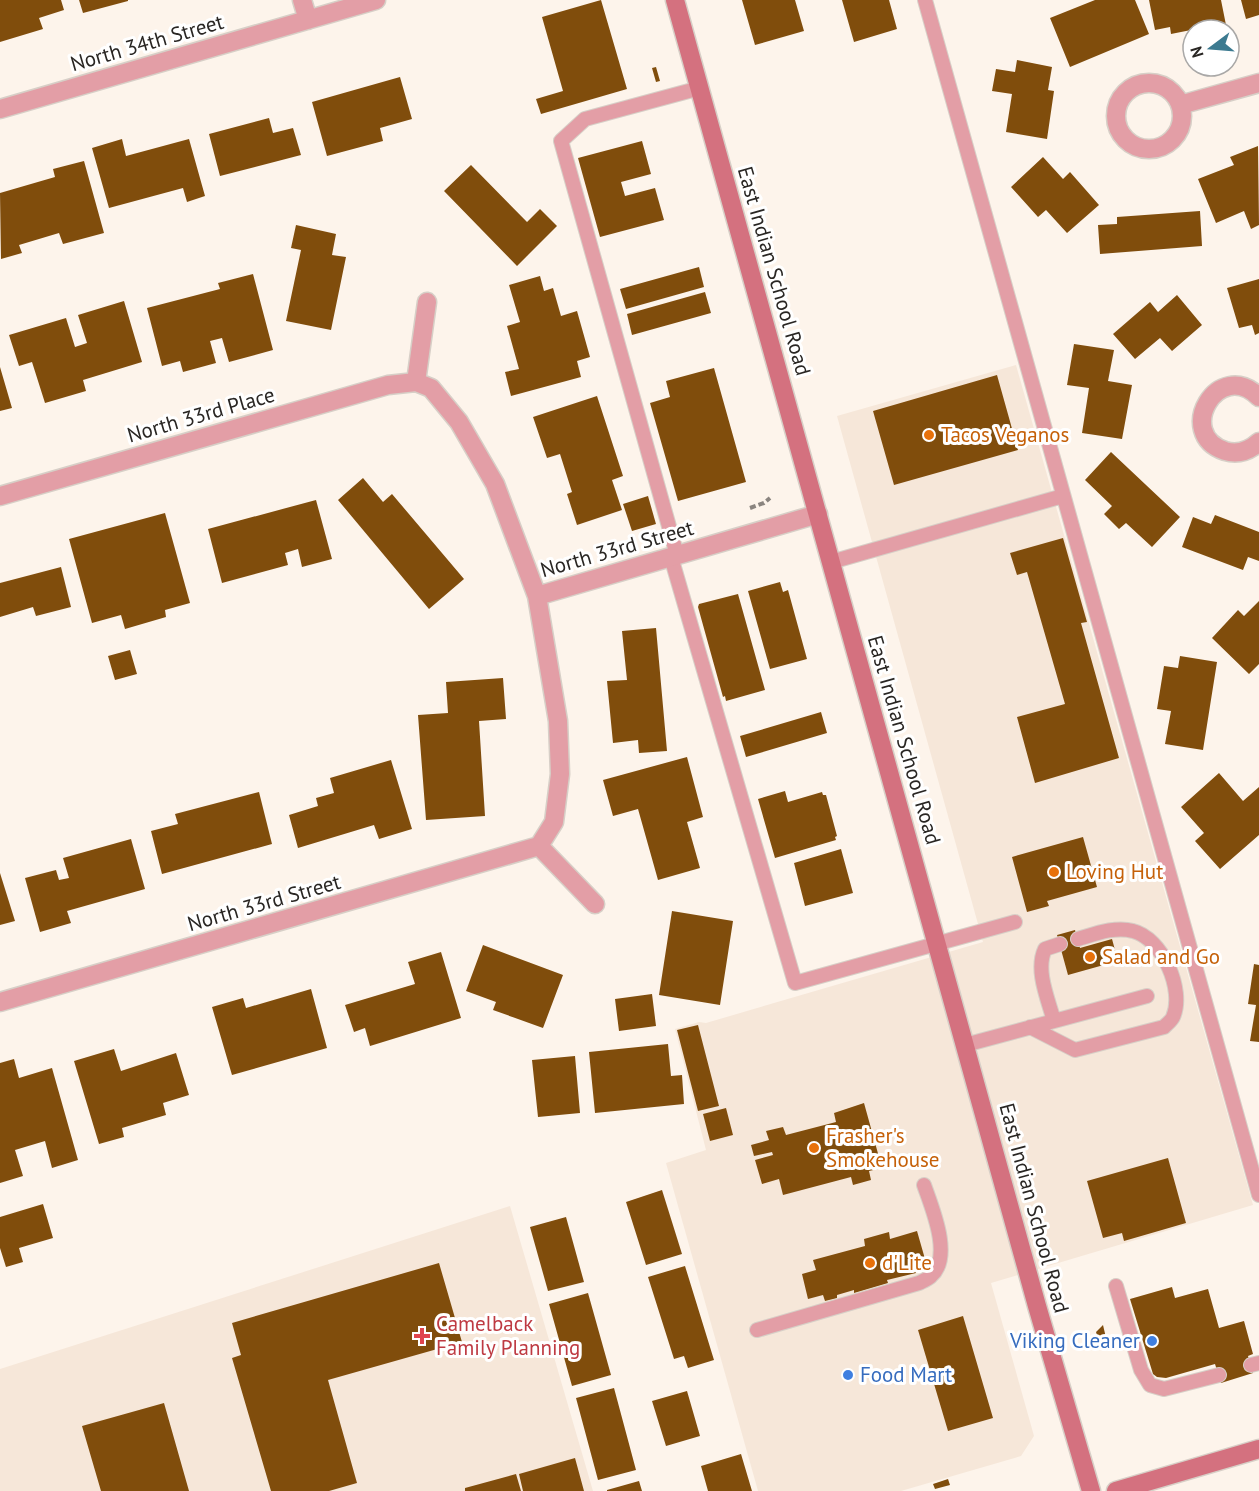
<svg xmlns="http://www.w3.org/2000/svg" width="1259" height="1491" font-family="'PT Sans',sans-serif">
	<rect width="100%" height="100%" fill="#fdf4eb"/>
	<path fill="#f6e7d9" d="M 1016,365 L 1253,1205 L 991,1283 L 1034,1436 L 1021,1456 L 901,1491 L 758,1491 L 666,1163 L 706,1150 L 675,1029 L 699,1022 L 706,1023 L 983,942 L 837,416 Z
		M 510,1206 L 593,1491 L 0,1491 L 0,1369 Z"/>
	<path fill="#804d0c" d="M 0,0 L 61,0 L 64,10 L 39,18 L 43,29 L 0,42 Z
		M 79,0 L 128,0 L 128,1 L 83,13 Z
		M 601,0 L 627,89 L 541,114 L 536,99 L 563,91 L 542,17 Z
		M 742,0 L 795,0 L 804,31 L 755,45 Z
		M 842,0 L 889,0 L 897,29 L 854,42 Z
		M 1095,0 L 1135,0 L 1149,34 L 1070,67 L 1050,18 Z
		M 1149,0 L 1221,0 L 1227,30 L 1196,29 L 1171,34 L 1170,27 L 1155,30 Z
		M 1241,0 L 1259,0 L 1259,15 L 1246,19 Z
		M 1017,60 L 1052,67 L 1048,90 L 1054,91 L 1047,139 L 1006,132 L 1012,94 L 992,91 L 996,69 L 1015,72 Z
		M 656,67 L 660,81 L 656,82 L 652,68 Z
		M 400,77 L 412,119 L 380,128 L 383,141 L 327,156 L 312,102 Z
		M 269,118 L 273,133 L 293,128 L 301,155 L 220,176 L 209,134 Z
		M 122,139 L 126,156 L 189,139 L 205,196 L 187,202 L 183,188 L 109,208 L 92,148 Z
		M 642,141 L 651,174 L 621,182 L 625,196 L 655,188 L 664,220 L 600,237 L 578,158 Z
		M 1258,146 L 1259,225 L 1251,229 L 1244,211 L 1216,223 L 1198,179 L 1234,165 L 1230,157 Z
		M 1043,157 L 1063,179 L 1070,172 L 1099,205 L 1067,233 L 1046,210 L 1038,217 L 1011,187 Z
		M 84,161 L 104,233 L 63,244 L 59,233 L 19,245 L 22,253 L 1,259 L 0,193 L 55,177 L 53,169 Z
		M 471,165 L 527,222 L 540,209 L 557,226 L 517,266 L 444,191 Z
		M 1200,211 L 1202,246 L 1100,254 L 1098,225 L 1117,224 L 1117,217 Z
		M 296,225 L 336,234 L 332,255 L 346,257 L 331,330 L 286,321 L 301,250 L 291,248 Z
		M 699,267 L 704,287 L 626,309 L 620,289 Z
		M 253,274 L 273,350 L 229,362 L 222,338 L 210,341 L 216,363 L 183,372 L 180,361 L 162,366 L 147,308 L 220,289 L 218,283 Z
		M 540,276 L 544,291 L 553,288 L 561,316 L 577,311 L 590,357 L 577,361 L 581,377 L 511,396 L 505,372 L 519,369 L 507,326 L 520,322 L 509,285 Z
		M 1259,279 L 1259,333 L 1255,335 L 1252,325 L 1239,328 L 1227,288 Z
		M 705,292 L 711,313 L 632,335 L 627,314 Z
		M 1177,295 L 1202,325 L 1172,351 L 1160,338 L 1135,359 L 1113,334 L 1150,302 L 1158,312 Z
		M 124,301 L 142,362 L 83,380 L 86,391 L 45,403 L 32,362 L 19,366 L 9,335 L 66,318 L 75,347 L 87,343 L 78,315 Z
		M 1074,344 L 1114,350 L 1108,381 L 1132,385 L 1122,439 L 1082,433 L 1089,388 L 1067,385 Z
		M 0,367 L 12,408 L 0,411 Z
		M 714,368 L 746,482 L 678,501 L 650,403 L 670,397 L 666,381 Z
		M 997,375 L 1018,450 L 894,485 L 873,411 Z
		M 597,396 L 623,476 L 612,480 L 622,510 L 577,525 L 567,494 L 572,492 L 560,454 L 547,458 L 533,417 Z
		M 1111,452 L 1180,517 L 1152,547 L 1126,523 L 1119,529 L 1104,514 L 1112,506 L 1085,480 Z
		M 363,478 L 383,502 L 392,494 L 464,579 L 429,609 L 338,500 Z
		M 648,496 L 656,524 L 632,531 L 623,504 Z
		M 316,500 L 332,559 L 302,567 L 298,549 L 285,553 L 288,565 L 222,583 L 208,529 Z
		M 165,513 L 190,603 L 165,610 L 166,617 L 125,629 L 121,615 L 92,623 L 69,539 Z
		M 1215,515 L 1259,532 L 1259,561 L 1248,557 L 1243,570 L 1182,547 L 1193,517 L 1211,524 Z
		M 1063,538 L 1087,622 L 1081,623 L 1119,758 L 1035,783 L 1017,717 L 1065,704 L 1027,572 L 1017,575 L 1010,553 Z
		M 61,567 L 71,607 L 36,616 L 33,607 L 0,617 L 0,583 Z
		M 780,582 L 783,592 L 788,590 L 807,659 L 770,669 L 748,591 Z
		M 738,594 L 765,690 L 726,701 L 725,696 L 723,697 L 698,607 L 699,604 Z
		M 1259,601 L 1259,664 L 1249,674 L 1212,638 L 1238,610 L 1244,616 Z
		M 656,628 L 667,751 L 639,753 L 638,740 L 613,743 L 607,681 L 627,680 L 622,631 Z
		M 130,650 L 137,674 L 115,680 L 108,656 Z
		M 1180,656 L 1217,662 L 1203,750 L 1165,744 L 1171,711 L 1157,709 L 1164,666 L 1178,668 Z
		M 503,678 L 506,719 L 479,721 L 485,816 L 426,820 L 418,715 L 448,713 L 446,682 Z
		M 821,712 L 827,733 L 746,757 L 740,736 Z
		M 687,757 L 703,817 L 687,822 L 700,868 L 658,880 L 638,809 L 613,816 L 603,780 Z
		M 391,760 L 412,829 L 379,839 L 374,825 L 298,848 L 289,815 L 318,806 L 316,798 L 334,793 L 330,778 Z
		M 1219,773 L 1243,801 L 1259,787 L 1259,835 L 1220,869 L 1195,841 L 1204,833 L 1181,807 Z
		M 785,791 L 788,802 L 822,792 L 823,795 L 826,795 L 837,836 L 835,837 L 836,840 L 775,858 L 758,799 Z
		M 259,792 L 272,844 L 162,874 L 151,831 L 178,824 L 175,814 Z
		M 1083,837 L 1097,887 L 1047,901 L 1049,906 L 1027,912 L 1012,857 Z
		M 131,839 L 145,889 L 67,911 L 71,923 L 40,932 L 25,878 L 56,870 L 59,880 L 69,878 L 63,858 Z
		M 841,849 L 853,893 L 805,906 L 794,863 Z
		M 0,873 L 15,921 L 0,925 Z
		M 672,911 L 733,921 L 720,1005 L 659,995 Z
		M 1075,930 L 1080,948 L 1112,939 L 1118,961 L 1068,975 L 1057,935 Z
		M 483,945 L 563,975 L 543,1028 L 493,1010 L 496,1002 L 466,991 Z
		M 441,952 L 461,1018 L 370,1046 L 365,1028 L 354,1032 L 345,1005 L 415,984 L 408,962 Z
		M 1254,964 L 1259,965 L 1259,1042 L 1250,1041 L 1256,1005 L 1248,1004 Z
		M 311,989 L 327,1048 L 232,1075 L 212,1007 L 243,998 L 246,1008 Z
		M 652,994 L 656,1026 L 619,1031 L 615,999 Z
		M 698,1025 L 719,1106 L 698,1111 L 677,1030 Z
		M 668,1044 L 671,1076 L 682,1075 L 684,1104 L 595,1113 L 589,1052 Z
		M 114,1049 L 121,1071 L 176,1053 L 189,1095 L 163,1103 L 166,1115 L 122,1128 L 124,1137 L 99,1144 L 74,1061 Z
		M 575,1056 L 580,1113 L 538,1117 L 532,1060 Z
		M 14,1059 L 19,1078 L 52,1068 L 78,1160 L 52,1168 L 45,1141 L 15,1150 L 23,1176 L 0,1183 L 0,1063 Z
		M 864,1103 L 882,1168 L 869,1171 L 871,1180 L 853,1185 L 851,1177 L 783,1195 L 779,1179 L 762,1184 L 755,1160 L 773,1155 L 772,1152 L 754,1156 L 751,1145 L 769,1140 L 766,1131 L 783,1127 L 786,1135 L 836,1122 L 834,1113 Z
		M 726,1108 L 733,1135 L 710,1141 L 703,1114 Z
		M 1168,1158 L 1186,1223 L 1124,1241 L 1122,1233 L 1103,1238 L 1087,1181 Z
		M 662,1190 L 682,1254 L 646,1265 L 626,1202 Z
		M 43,1204 L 53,1238 L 19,1248 L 23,1262 L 6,1267 L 0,1248 L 0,1217 Z
		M 566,1217 L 584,1282 L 548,1291 L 530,1227 Z
		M 917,1231 L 927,1266 L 915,1270 L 916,1273 L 887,1280 L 888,1283 L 854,1293 L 854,1290 L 837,1295 L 837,1298 L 825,1301 L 823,1295 L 808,1299 L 802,1274 L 816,1270 L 813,1260 L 865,1246 L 864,1239 L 889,1232 L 890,1239 Z
		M 439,1263 L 462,1342 L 328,1380 L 357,1483 L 329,1491 L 271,1491 L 232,1358 L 241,1355 L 232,1323 Z
		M 685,1266 L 714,1360 L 688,1368 L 684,1356 L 674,1359 L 648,1277 Z
		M 1172,1287 L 1175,1298 L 1208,1289 L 1219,1328 L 1244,1321 L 1253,1354 L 1248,1356 L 1253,1373 L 1221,1383 L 1215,1364 L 1166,1378 L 1157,1377 L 1153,1374 L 1130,1299 Z
		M 588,1293 L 611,1375 L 572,1386 L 549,1304 Z
		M 963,1316 L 993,1418 L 948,1431 L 918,1330 Z
		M 1103,1325 L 1107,1342 L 1100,1344 L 1096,1332 Z
		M 614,1388 L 636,1470 L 598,1480 L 576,1398 Z
		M 687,1391 L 700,1436 L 666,1446 L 652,1401 Z
		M 164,1403 L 189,1491 L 101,1491 L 82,1426 Z
		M 741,1454 L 752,1491 L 708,1491 L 701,1466 Z
		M 575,1458 L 584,1491 L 523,1491 L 519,1474 Z
		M 516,1474 L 521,1491 L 465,1491 L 465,1488 Z
		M 948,1479 L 950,1485 L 935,1489 L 933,1484 Z
		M 639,1481 L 642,1491 L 607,1491 L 607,1490 Z"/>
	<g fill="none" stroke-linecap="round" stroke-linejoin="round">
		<g stroke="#d7cfc7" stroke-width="16">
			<path id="service" d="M 925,0 L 1259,1195
				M 677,555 L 561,141 L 585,119 L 700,88
				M 671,557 L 795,983 L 1015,922
				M 831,562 L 1063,496
				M 1054,1021 C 1048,999 1035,970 1045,949 L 1060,944
				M 1030,1027 L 1075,1050 L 1164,1027 C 1167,1024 1172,1020 1173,1017 C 1185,990 1162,938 1133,931 C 1115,926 1095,934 1078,939
				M 965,1045 L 1147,996
				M 1116,1286 L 1141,1370 L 1150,1385 L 1164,1389 L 1219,1375
				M 757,1330 L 919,1283 C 923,1281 928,1279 931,1276 C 953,1257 932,1208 924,1185
				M 1251,1365 L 1259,1363"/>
		</g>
		<g stroke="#d7cfc7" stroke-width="21">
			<path id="minor" d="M 302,0 L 308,20
				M1116 116a33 33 0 1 1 66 0a33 33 0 1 1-66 0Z
				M 1180,105 L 1259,83
				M 0,109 L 376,0
				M 416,382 L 427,302
				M 1259,397 C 1218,357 1174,434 1225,451 C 1238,455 1249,451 1259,442
				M 0,496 L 388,385 L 416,382 L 431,388 L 459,422 L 495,484 L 537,596 L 558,721 L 560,774 L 554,822 L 539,846 L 0,1002
				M 537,596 L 818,514
				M 539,846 L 595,904"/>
		</g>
		<g stroke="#d7cfc7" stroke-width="21">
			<path id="secondary" d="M 675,0 L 1037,1306 L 1091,1491
				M 1116,1491 L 1259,1449"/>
		</g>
		<path stroke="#8a847f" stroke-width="4" stroke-dasharray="6 3" stroke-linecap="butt" d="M 750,508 L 764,503 L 770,498"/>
		<use href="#service" stroke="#e39ea6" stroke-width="14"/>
		<use href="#minor" stroke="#e39ea6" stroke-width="18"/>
		<use href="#secondary" stroke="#d4717f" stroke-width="18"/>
	</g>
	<g fill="#e8710a" stroke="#fff" stroke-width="2">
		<circle cx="929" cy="435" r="6"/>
		<circle cx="1054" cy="872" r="6"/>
		<circle cx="1090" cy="957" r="6"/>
		<circle cx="814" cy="1148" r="6"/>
		<circle cx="870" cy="1263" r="6"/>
	</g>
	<path fill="#e0444e" stroke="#fff" stroke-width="2" d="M419 1327h6v6h6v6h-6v6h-6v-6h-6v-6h6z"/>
	<g fill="#3f7fe0" stroke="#fff" stroke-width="2">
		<circle cx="1152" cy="1341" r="6"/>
		<circle cx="848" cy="1375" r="6"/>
	</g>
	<g text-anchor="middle" stroke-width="6" stroke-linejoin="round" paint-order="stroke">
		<g font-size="21" fill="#292623" stroke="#fff">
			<text transform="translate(147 43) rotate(-16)" y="7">North 34th Street</text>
			<text transform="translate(774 271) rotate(74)" y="7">East Indian School Road</text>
			<text transform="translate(201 415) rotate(-16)" y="7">North 33rd Place</text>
			<text transform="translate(617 549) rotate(-16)" y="7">North 33rd Street</text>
			<text transform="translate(904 740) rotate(74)" y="7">East Indian School Road</text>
			<text transform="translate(264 903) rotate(-16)" y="7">North 33rd Street</text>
			<text transform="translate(1034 1208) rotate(75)" y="7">East Indian School Road</text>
		</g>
		<g font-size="21" fill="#c56008" stroke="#fff" text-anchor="start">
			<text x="941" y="442">Tacos Veganos</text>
			<text x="1066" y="879">Loving Hut</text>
			<text x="1102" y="964">Salad and Go</text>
			<text x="826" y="1143">Frasher's<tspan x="826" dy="24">Smokehouse</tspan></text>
			<text x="882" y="1270">d'Lite</text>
		</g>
		<g font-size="21" fill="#be3a42" stroke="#fff" text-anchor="start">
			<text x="436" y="1331">Camelback<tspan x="436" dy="24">Family Planning</tspan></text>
		</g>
		<g font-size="21" fill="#366cbe" stroke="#fff" text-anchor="end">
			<text x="1140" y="1348">Viking Cleaner</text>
			<text x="860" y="1382" text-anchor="start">Food Mart</text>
		</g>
	</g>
	<g transform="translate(1211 48) rotate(254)"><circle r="28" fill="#ffffff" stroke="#a9a8a7" stroke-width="1.5"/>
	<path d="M0-4.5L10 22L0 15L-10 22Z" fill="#3c7a90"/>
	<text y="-9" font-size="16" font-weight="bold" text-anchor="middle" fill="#292623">N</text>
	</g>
</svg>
